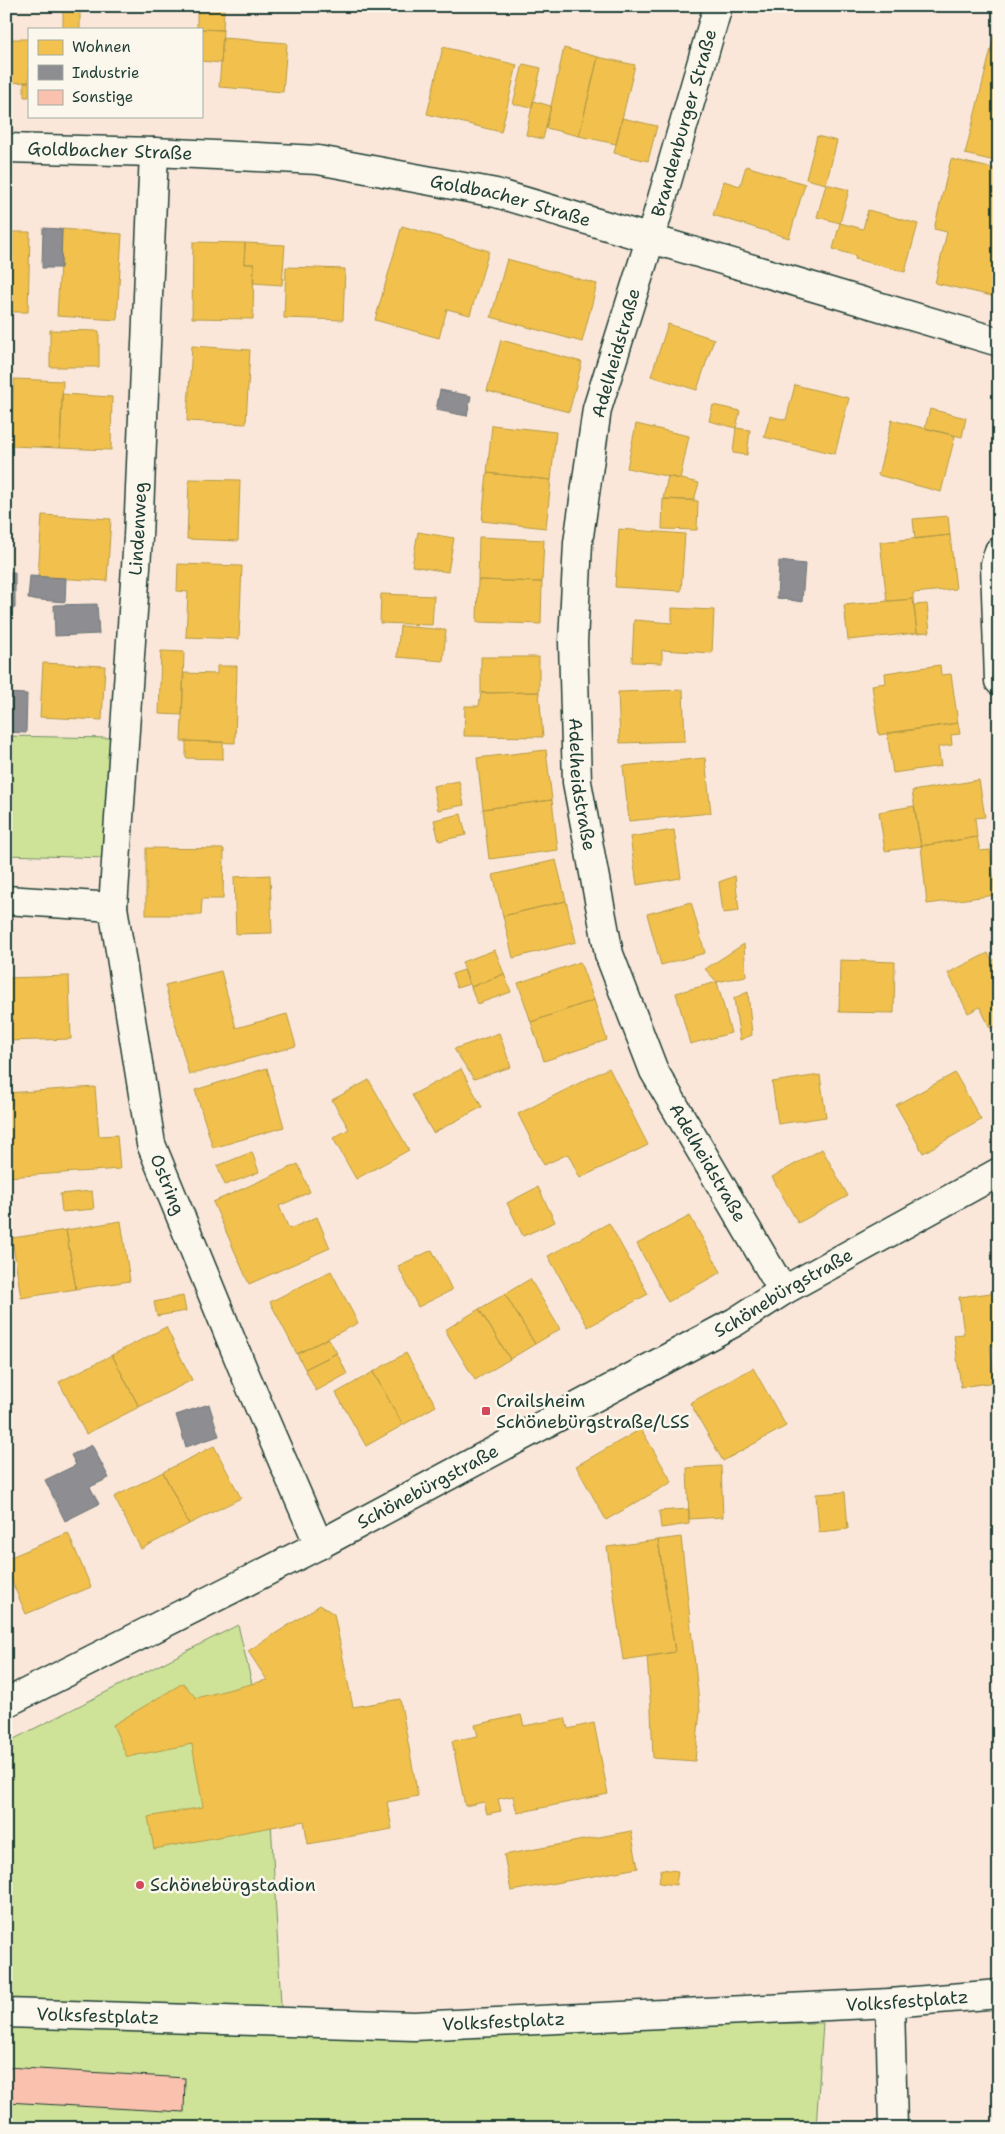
<svg xmlns="http://www.w3.org/2000/svg" width="1005" height="2134" font-family="'Shantell Sans',sans-serif">
	<rect width="100%" height="100%" fill="#fbe7d9"/>
	<filter id="ink" filterUnits="userSpaceOnUse"><feTurbulence type="fractalNoise" baseFrequency=".02" numOctaves="2"/><feDisplacementMap in="SourceGraphic" scale="10" xChannelSelector="R" yChannelSelector="G"/><feConvolveMatrix kernelMatrix="1 2 1 2 8 2 1 2 1" color-interpolation-filters="sRGB"/></filter>
	<g filter="url(#ink)">
		<path fill="#cee398" stroke="#769066" d="M 6,736 L 110,738 L 107,858 L 6,855 Z
			M 238,1625 L 267,1747 L 282,2023 L 823,2023 L 816,2128 L 6,2128 L 6,1743 Z"/>
		<path fill="#f2c14e" stroke="#b39946" d="M 63,6 L 80,6 L 80,29 L 63,29 Z
			M 993,6 L 999,6 L 999,13 L 991,12 Z
			M 197,8 L 224,9 L 223,30 L 197,29 Z
			M 201,29 L 223,30 L 221,63 L 201,61 Z
			M 995,33 L 999,33 L 999,162 L 965,154 Z
			M 223,38 L 287,43 L 283,92 L 219,87 Z
			M 6,39 L 29,39 L 29,82 L 6,83 Z
			M 443,47 L 517,65 L 501,132 L 427,114 Z
			M 564,48 L 598,57 L 579,136 L 546,128 Z
			M 598,57 L 635,65 L 616,144 L 579,136 Z
			M 523,64 L 541,68 L 532,108 L 513,104 Z
			M 24,82 L 29,82 L 29,97 L 24,97 Z
			M 533,101 L 551,106 L 543,139 L 526,135 Z
			M 622,118 L 657,126 L 648,161 L 614,153 Z
			M 817,136 L 837,141 L 826,184 L 806,179 Z
			M 951,159 L 999,170 L 999,287 L 994,286 L 992,296 L 935,283 L 947,232 L 934,229 Z
			M 746,166 L 805,184 L 789,238 L 713,215 L 724,181 L 740,186 Z
			M 826,184 L 849,190 L 840,223 L 817,217 Z
			M 868,210 L 918,224 L 905,272 L 855,259 L 856,256 L 833,249 L 840,223 L 863,229 Z
			M 402,226 L 489,251 L 470,315 L 447,309 L 439,338 L 375,320 Z
			M 62,229 L 122,234 L 117,320 L 57,316 Z
			M 6,232 L 30,232 L 28,312 L 6,312 Z
			M 193,242 L 245,243 L 244,264 L 254,264 L 253,319 L 192,318 Z
			M 245,243 L 285,245 L 282,285 L 253,283 L 254,264 L 244,264 Z
			M 507,259 L 597,284 L 582,342 L 491,317 Z
			M 286,267 L 345,269 L 343,320 L 284,318 Z
			M 668,324 L 714,339 L 697,390 L 651,376 Z
			M 50,330 L 99,331 L 99,367 L 50,367 Z
			M 501,340 L 582,362 L 569,412 L 487,391 Z
			M 192,346 L 250,350 L 246,424 L 187,421 Z
			M 14,379 L 63,381 L 60,448 L 11,446 Z
			M 795,385 L 849,398 L 835,454 L 764,437 L 770,416 L 786,420 Z
			M 62,394 L 112,397 L 111,450 L 60,448 Z
			M 713,405 L 740,411 L 736,428 L 709,421 Z
			M 930,409 L 966,418 L 962,437 L 925,428 Z
			M 892,420 L 955,436 L 941,492 L 878,475 Z
			M 636,424 L 689,436 L 680,479 L 627,468 Z
			M 492,425 L 556,432 L 551,480 L 487,473 Z
			M 736,428 L 750,430 L 747,455 L 733,453 Z
			M 487,473 L 551,480 L 546,528 L 482,521 Z
			M 668,476 L 699,483 L 694,500 L 663,499 Z
			M 189,479 L 240,480 L 238,541 L 187,539 Z
			M 663,499 L 698,501 L 697,530 L 662,529 Z
			M 42,515 L 111,519 L 107,581 L 38,577 Z
			M 948,516 L 950,535 L 915,539 L 913,519 Z
			M 619,529 L 685,534 L 681,591 L 615,587 Z
			M 418,532 L 454,538 L 448,572 L 412,566 Z
			M 950,535 L 956,589 L 913,593 L 913,599 L 887,601 L 880,542 Z
			M 479,537 L 544,540 L 542,582 L 478,580 Z
			M 178,564 L 242,566 L 239,639 L 186,637 L 188,592 L 177,591 Z
			M 478,580 L 542,582 L 541,624 L 477,622 Z
			M 381,594 L 434,596 L 432,625 L 380,623 Z
			M 913,599 L 917,633 L 848,640 L 844,605 Z
			M 927,604 L 930,632 L 917,633 L 914,605 Z
			M 672,608 L 714,610 L 712,653 L 662,650 L 662,663 L 632,662 L 634,620 L 672,623 Z
			M 400,626 L 446,630 L 443,661 L 397,657 Z
			M 161,651 L 184,652 L 182,715 L 159,714 Z
			M 481,657 L 539,657 L 539,692 L 481,693 Z
			M 43,663 L 105,666 L 102,720 L 40,717 Z
			M 940,665 L 941,675 L 951,674 L 958,723 L 879,735 L 872,685 L 886,683 L 885,673 Z
			M 217,666 L 237,666 L 235,743 L 181,741 L 184,673 L 217,674 Z
			M 683,690 L 685,741 L 620,743 L 618,692 Z
			M 539,692 L 543,737 L 464,736 L 465,706 L 479,706 L 481,693 Z
			M 958,723 L 960,734 L 951,735 L 952,745 L 938,747 L 941,766 L 893,773 L 887,733 Z
			M 186,741 L 223,742 L 223,759 L 186,758 Z
			M 546,750 L 552,800 L 483,809 L 477,758 Z
			M 705,758 L 711,813 L 629,821 L 623,766 Z
			M 979,780 L 985,817 L 975,818 L 977,837 L 921,846 L 912,791 Z
			M 459,781 L 464,805 L 438,810 L 433,786 Z
			M 552,800 L 558,850 L 489,859 L 483,809 Z
			M 914,806 L 921,846 L 885,851 L 879,812 Z
			M 461,814 L 466,835 L 439,841 L 434,820 Z
			M 674,830 L 681,878 L 637,885 L 630,837 Z
			M 977,837 L 980,851 L 990,850 L 996,895 L 927,904 L 921,846 Z
			M 146,848 L 224,849 L 223,899 L 202,899 L 201,915 L 146,915 Z
			M 556,860 L 566,901 L 503,916 L 493,875 Z
			M 270,875 L 272,933 L 236,934 L 234,877 Z
			M 735,876 L 739,911 L 723,913 L 719,882 Z
			M 566,901 L 576,942 L 513,958 L 503,916 Z
			M 691,902 L 705,953 L 661,965 L 647,914 Z
			M 744,944 L 746,976 L 717,982 L 705,969 Z
			M 495,950 L 504,974 L 471,987 L 462,962 Z
			M 988,953 L 992,961 L 999,957 L 999,1024 L 990,1028 L 980,1007 L 968,1013 L 948,973 Z
			M 840,960 L 895,962 L 894,1013 L 839,1012 Z
			M 580,962 L 594,1000 L 531,1022 L 518,983 Z
			M 464,970 L 469,984 L 457,988 L 452,974 Z
			M 221,971 L 236,1028 L 287,1014 L 296,1046 L 189,1075 L 165,985 Z
			M 504,974 L 511,992 L 477,1004 L 471,987 Z
			M 69,976 L 71,1039 L 6,1041 L 6,978 Z
			M 717,982 L 731,1033 L 690,1044 L 676,993 Z
			M 748,992 L 752,1035 L 740,1040 L 734,998 Z
			M 594,1000 L 607,1040 L 544,1061 L 531,1022 Z
			M 499,1033 L 511,1067 L 474,1079 L 454,1049 Z
			M 267,1068 L 284,1127 L 213,1148 L 195,1090 Z
			M 609,1068 L 648,1145 L 580,1178 L 568,1154 L 544,1165 L 518,1114 Z
			M 461,1069 L 482,1107 L 433,1133 L 412,1095 Z
			M 955,1073 L 981,1120 L 923,1153 L 896,1105 Z
			M 820,1075 L 826,1117 L 778,1124 L 772,1082 Z
			M 369,1080 L 409,1150 L 356,1179 L 333,1138 L 349,1129 L 332,1100 Z
			M 95,1087 L 99,1136 L 117,1135 L 120,1169 L 6,1177 L 6,1093 Z
			M 822,1149 L 848,1196 L 798,1223 L 772,1177 Z
			M 252,1152 L 259,1172 L 225,1185 L 217,1166 Z
			M 298,1164 L 310,1192 L 279,1206 L 289,1229 L 317,1217 L 330,1248 L 249,1284 L 213,1202 Z
			M 538,1187 L 555,1222 L 523,1236 L 507,1203 Z
			M 92,1191 L 94,1209 L 62,1212 L 60,1194 Z
			M 690,1216 L 721,1272 L 668,1302 L 637,1244 Z
			M 121,1221 L 130,1281 L 76,1289 L 66,1230 Z
			M 609,1223 L 648,1294 L 588,1327 L 548,1256 Z
			M 66,1230 L 76,1289 L 21,1298 L 12,1238 Z
			M 432,1250 L 452,1290 L 418,1307 L 398,1266 Z
			M 331,1271 L 358,1323 L 297,1354 L 270,1302 Z
			M 530,1279 L 560,1329 L 535,1344 L 505,1294 Z
			M 999,1292 L 999,1344 L 990,1346 L 995,1382 L 961,1387 L 954,1335 L 964,1334 L 959,1297 Z
			M 505,1294 L 535,1344 L 510,1359 L 479,1309 Z
			M 183,1296 L 186,1311 L 157,1316 L 154,1302 Z
			M 479,1309 L 510,1359 L 475,1380 L 445,1330 Z
			M 166,1327 L 192,1380 L 139,1407 L 112,1355 Z
			M 328,1338 L 337,1353 L 305,1369 L 297,1354 Z
			M 337,1353 L 347,1374 L 316,1391 L 305,1369 Z
			M 406,1353 L 436,1406 L 403,1425 L 373,1372 Z
			M 112,1355 L 139,1407 L 86,1434 L 59,1382 Z
			M 753,1368 L 786,1426 L 723,1461 L 690,1403 Z
			M 373,1372 L 403,1425 L 366,1446 L 336,1393 Z
			M 641,1429 L 672,1482 L 606,1520 L 576,1466 Z
			M 214,1446 L 241,1498 L 189,1524 L 163,1472 Z
			M 721,1466 L 723,1517 L 689,1519 L 687,1468 Z
			M 163,1472 L 189,1524 L 141,1549 L 114,1497 Z
			M 845,1492 L 848,1529 L 819,1532 L 816,1494 Z
			M 689,1509 L 689,1524 L 661,1528 L 659,1511 Z
			M 68,1533 L 91,1587 L 26,1614 L 6,1568 L 6,1559 Z
			M 681,1537 L 700,1711 L 695,1761 L 653,1758 L 651,1710 L 647,1657 L 675,1652 L 658,1540 Z
			M 658,1540 L 675,1652 L 623,1660 L 607,1547 Z
			M 320,1605 L 334,1614 L 353,1707 L 400,1699 L 418,1796 L 387,1802 L 392,1829 L 308,1844 L 304,1821 L 154,1849 L 148,1817 L 203,1807 L 192,1744 L 127,1757 L 113,1725 L 183,1683 L 196,1698 L 267,1680 L 248,1651 Z
			M 521,1715 L 524,1726 L 565,1718 L 568,1729 L 594,1723 L 608,1794 L 517,1813 L 513,1796 L 498,1799 L 501,1811 L 487,1814 L 484,1802 L 465,1806 L 452,1741 L 478,1736 L 475,1725 Z
			M 631,1831 L 638,1868 L 511,1891 L 504,1855 Z
			M 661,1869 L 678,1871 L 676,1885 L 659,1883 Z"/>
		<path fill="#8d8d92" stroke="#6c7576" d="M 43,228 L 62,229 L 61,268 L 42,268 Z
			M 440,390 L 471,396 L 467,416 L 436,410 Z
			M 779,561 L 805,564 L 802,602 L 777,598 Z
			M 6,572 L 15,572 L 15,608 L 6,608 Z
			M 30,576 L 66,578 L 65,602 L 28,599 Z
			M 97,604 L 99,634 L 55,636 L 54,605 Z
			M 6,693 L 27,694 L 26,733 L 6,732 Z
			M 209,1404 L 219,1436 L 186,1447 L 176,1415 Z
			M 92,1445 L 109,1478 L 90,1487 L 99,1504 L 65,1521 L 45,1480 L 76,1465 L 71,1455 Z"/>
		<path fill="#fac2ae" stroke="#1f3d34" d="M 6,2067 L 185,2078 L 184,2112 L 6,2102 Z"/>
		<g fill="none" stroke-linecap="round" stroke-linejoin="round">
			<g stroke="#1f3d34" stroke-width="31">
				<g id="street">
					<path id="s1" d="M 718,6 L 650,240 L 597,409 L 578,543 L 573,642 L 577,782 L 609,954 L 654,1071 L 783,1291"/>
					<path d="M 999,551 L 995,564 L 999,681"/>
					<path id="s2" d="M 6,900 L 113,907 L 151,1144 L 245,1374 L 319,1545"/>
					<path id="s3" d="M 113,907 L 138,537 L 154,152"/>
					<path d="M 890,2003 L 893,2128"/>
					<path id="s4" d="M 6,2013 L 414,2026 L 890,2003 L 999,1994"/>
				</g>
			</g>
			<g stroke="#1f3d34" stroke-width="31">
				<g id="secondary">
					<path id="s5" d="M 6,148 L 154,152 L 318,160 L 496,193 L 999,342"/>
					<path id="s6" d="M 6,1703 L 319,1545 L 735,1322 L 783,1291 L 999,1172"/>
				</g>
			</g>
			<use href="#street" stroke="#fbf7ec" stroke-width="28"/>
			<use href="#secondary" stroke="#fbf7ec" stroke-width="28"/>
		</g>
	</g>
	<g fill="#d1495b" stroke="#fbf7ec" stroke-width="2">
		<rect x="481" y="1406" width="10" height="10" rx="2.5"/>
		<circle cx="140" cy="1885" r="5"/>
	</g>
	<g text-anchor="middle" stroke-width="5" stroke-linejoin="round" paint-order="stroke">
		<g font-size="18" fill="#1f3d34" stroke="#fbf7ec">
			<text transform="translate(684 123) rotate(-74)" y="6">Brandenburger Straße</text>
			<text dy="6" stroke="none"><textPath href="#s5" startOffset="104">Goldbacher Straße</textPath></text>
			<text dy="6" stroke="none"><textPath href="#s5" startOffset="509">Goldbacher Straße</textPath></text>
			<text transform="translate(616 353) rotate(-74)" y="6">Adelheidstraße</text>
			<text dy="6" stroke="none"><textPath href="#s3" startOffset="379">Lindenweg</textPath></text>
			<text dy="6" stroke="none"><textPath href="#s1" startOffset="798">Adelheidstraße</textPath></text>
			<text dy="6" stroke="none"><textPath href="#s1" startOffset="1202">Adelheidstraße</textPath></text>
			<text dy="6" stroke="none"><textPath href="#s2" startOffset="391">Ostring</textPath></text>
			<text dy="6" stroke="none"><textPath href="#s6" startOffset="879">Schönebürgstraße</textPath></text>
			<text dy="6" stroke="none"><textPath href="#s6" startOffset="474">Schönebürgstraße</textPath></text>
			<text dy="6" stroke="none"><textPath href="#s4" startOffset="902">Volksfestplatz</textPath></text>
			<text dy="6" stroke="none"><textPath href="#s4" startOffset="92">Volksfestplatz</textPath></text>
			<text dy="6" stroke="none"><textPath href="#s4" startOffset="498">Volksfestplatz</textPath></text>
		</g>
		<g font-size="18" fill="#1f3d34" stroke="#fbf7ec" text-anchor="start">
			<text x="496" y="1407">Crailsheim<tspan x="496" dy="21">Schönebürgstraße/LSS</tspan></text>
			<text x="150" y="1891">Schönebürgstadion</text>
		</g>
	</g>
	<rect width="1005" height="2134" fill="none" stroke="#fbf7ec" stroke-width="25"/>
	<rect x="12" y="12" width="980" height="2109" fill="none" stroke="#1f3d34" stroke-width="2" filter="url(#ink)"/>
	<rect x="28" y="28" width="175" height="90" fill="#fbf7ec" stroke="#a3ada2"/>
	<rect x="38" y="40" width="25" height="15" fill="#f2c14e" stroke="#a3ada2"/>
	<text x="72" y="52" font-size="15" fill="#1f3d34">Wohnen</text>
	<rect x="38" y="65" width="25" height="15" fill="#8d8d92" stroke="#a3ada2"/>
	<text x="72" y="78" font-size="15" fill="#1f3d34">Industrie</text>
	<rect x="38" y="90" width="25" height="15" fill="#fac2ae" stroke="#a3ada2"/>
	<text x="72" y="102" font-size="15" fill="#1f3d34">Sonstige</text>
</svg>
